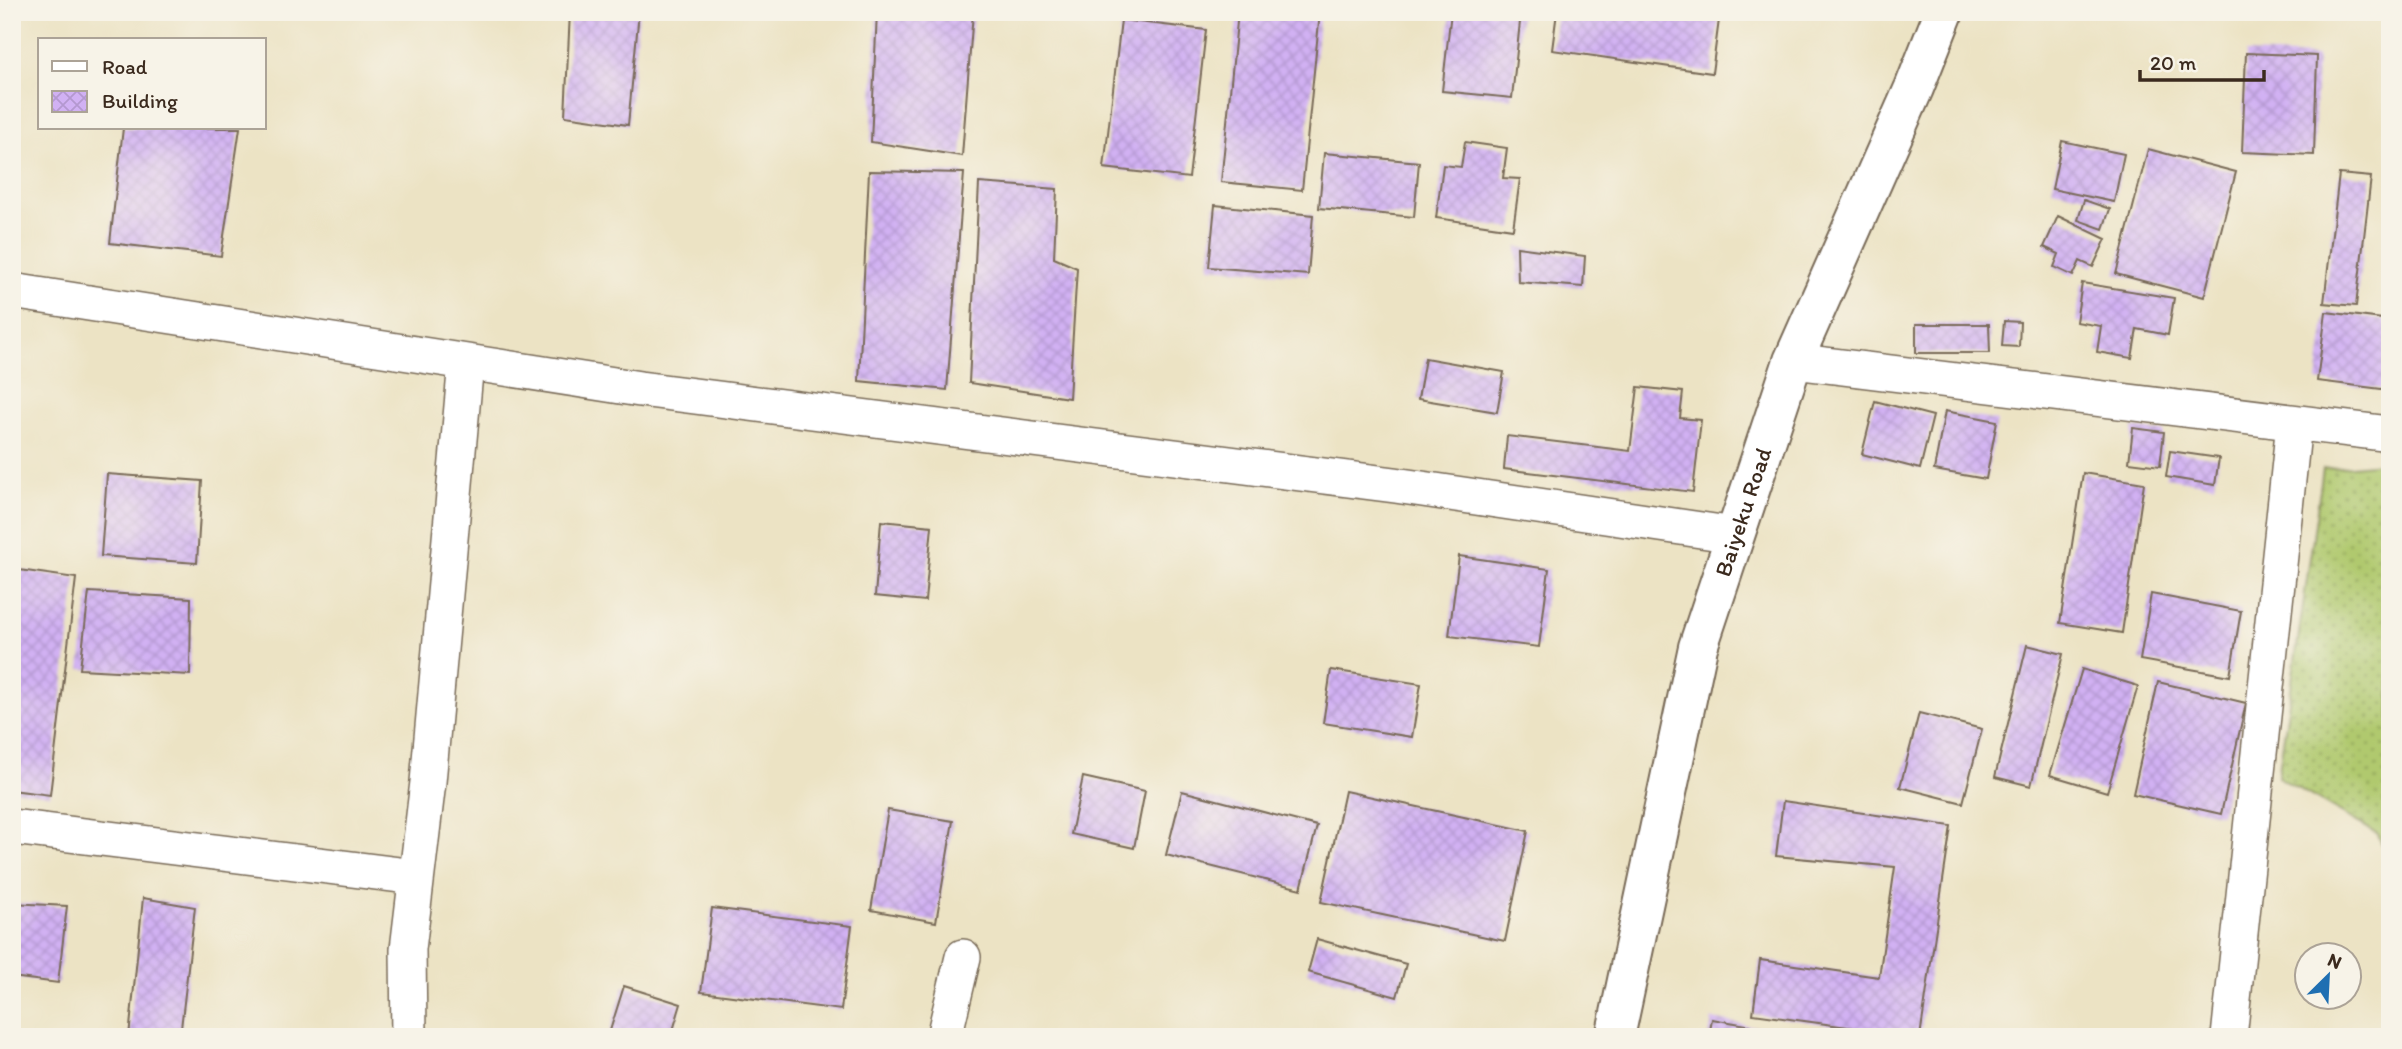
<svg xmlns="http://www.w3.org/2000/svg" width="2402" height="1049" font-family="Itim,sans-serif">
	<defs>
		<pattern id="grass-dots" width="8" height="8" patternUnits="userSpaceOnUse" patternTransform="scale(1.75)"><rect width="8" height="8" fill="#b0c96e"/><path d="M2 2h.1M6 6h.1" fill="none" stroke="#90a35a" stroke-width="1.8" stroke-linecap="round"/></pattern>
		<pattern id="building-cross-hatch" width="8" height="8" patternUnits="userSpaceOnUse" patternTransform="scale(1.75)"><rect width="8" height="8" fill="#d1b1f3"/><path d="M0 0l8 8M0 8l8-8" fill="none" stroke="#b498d0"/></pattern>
	</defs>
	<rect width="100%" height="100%" fill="#f7f3e8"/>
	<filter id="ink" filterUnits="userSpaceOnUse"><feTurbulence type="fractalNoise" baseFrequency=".0143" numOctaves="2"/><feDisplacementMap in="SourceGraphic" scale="14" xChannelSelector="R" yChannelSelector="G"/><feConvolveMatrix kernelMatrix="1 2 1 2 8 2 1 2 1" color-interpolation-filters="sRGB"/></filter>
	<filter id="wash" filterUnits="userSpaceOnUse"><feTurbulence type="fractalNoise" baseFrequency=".00686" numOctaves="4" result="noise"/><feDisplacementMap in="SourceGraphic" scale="28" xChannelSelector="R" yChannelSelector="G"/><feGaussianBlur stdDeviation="1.57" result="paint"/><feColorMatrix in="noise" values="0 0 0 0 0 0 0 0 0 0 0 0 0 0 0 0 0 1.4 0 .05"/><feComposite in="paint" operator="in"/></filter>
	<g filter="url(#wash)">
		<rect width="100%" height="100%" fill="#ece3c4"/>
		<path fill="url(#grass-dots)" stroke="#767a46" stroke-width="2" d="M 2390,462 L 2390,865 L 2378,834 L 2278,777 L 2323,469 Z"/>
		<g id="blocks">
			<path fill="url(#building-cross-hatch)" d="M 570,12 L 639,12 L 628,125 L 565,116 Z
				M 877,12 L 973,12 L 962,156 L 871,142 Z
				M 1238,12 L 1320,12 L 1302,190 L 1221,182 Z
				M 1451,12 L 1521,12 L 1512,98 L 1442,91 Z
				M 1557,12 L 1720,12 L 1712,73 L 1552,50 Z
				M 1121,20 L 1206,30 L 1189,178 L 1104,168 Z
				M 2246,53 L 2317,56 L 2314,155 L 2242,152 Z
				M 123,128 L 240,128 L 221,256 L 110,243 Z
				M 2062,141 L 2124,154 L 2114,202 L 2052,189 Z
				M 1465,142 L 1507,148 L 1503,178 L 1520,179 L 1513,229 L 1436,218 L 1443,165 L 1461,167 Z
				M 2148,149 L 2236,172 L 2204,297 L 2116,274 Z
				M 1324,153 L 1419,162 L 1414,217 L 1319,208 Z
				M 869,171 L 964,173 L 947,390 L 859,381 Z
				M 2339,174 L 2371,177 L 2356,306 L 2324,303 Z
				M 979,183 L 1057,189 L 1054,258 L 1077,268 L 1069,398 L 969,383 Z
				M 2084,200 L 2110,209 L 2103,229 L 2078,220 Z
				M 1215,205 L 1313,215 L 1308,275 L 1209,267 Z
				M 2058,216 L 2106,239 L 2093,267 L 2080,261 L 2073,276 L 2054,267 L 2059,254 L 2044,247 Z
				M 1517,247 L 1585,256 L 1583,287 L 1518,282 Z
				M 2082,283 L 2174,298 L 2168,335 L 2137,329 L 2132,358 L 2097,352 L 2101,326 L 2076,322 Z
				M 2326,312 L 2390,320 L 2390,390 L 2317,381 Z
				M 2004,321 L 2020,322 L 2019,347 L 2002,346 Z
				M 1916,324 L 1989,324 L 1990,353 L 1916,353 Z
				M 1425,358 L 1504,372 L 1497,412 L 1418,399 Z
				M 1638,387 L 1683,392 L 1680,418 L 1701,420 L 1693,492 L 1504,469 L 1507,436 L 1630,451 Z
				M 1875,401 L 1933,416 L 1920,469 L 1862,454 Z
				M 1945,411 L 1997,421 L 1986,479 L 1934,470 Z
				M 2133,428 L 2164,432 L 2160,466 L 2129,462 Z
				M 2170,451 L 2219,458 L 2215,485 L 2166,477 Z
				M 2083,473 L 2144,483 L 2122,633 L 2060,623 Z
				M 107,474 L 202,481 L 197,563 L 101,556 Z
				M 881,521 L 932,526 L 925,601 L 875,596 Z
				M 1459,556 L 1549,569 L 1539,647 L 1449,636 Z
				M 12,569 L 76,578 L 50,795 L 12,790 Z
				M 89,592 L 191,598 L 190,675 L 80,669 Z
				M 2151,594 L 2241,611 L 2230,676 L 2140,660 Z
				M 2027,645 L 2063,654 L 2031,786 L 1995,777 Z
				M 2082,669 L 2138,686 L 2107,792 L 2050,775 Z
				M 1331,670 L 1421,684 L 1412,737 L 1323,723 Z
				M 2158,682 L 2246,703 L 2221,814 L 2133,794 Z
				M 1919,713 L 1982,729 L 1963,803 L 1900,787 Z
				M 1083,777 L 1145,791 L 1134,848 L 1071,834 Z
				M 1182,791 L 1317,826 L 1301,889 L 1166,855 Z
				M 1345,791 L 1528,831 L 1505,941 L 1321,902 Z
				M 1783,801 L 1951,826 L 1920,1037 L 1753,1014 L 1760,960 L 1879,977 L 1895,867 L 1776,856 Z
				M 888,810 L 953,821 L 936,922 L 871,910 Z
				M 143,898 L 195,907 L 180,1037 L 129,1037 Z
				M 12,903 L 67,906 L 58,983 L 12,977 Z
				M 712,908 L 852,926 L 841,1010 L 701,992 Z
				M 1317,939 L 1406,964 L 1397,997 L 1308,972 Z
				M 624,986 L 681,1004 L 671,1037 L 608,1037 Z
				M 1712,1019 L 1770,1029 L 1769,1037 L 1709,1037 Z"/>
		</g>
	</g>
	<g filter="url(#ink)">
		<use href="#blocks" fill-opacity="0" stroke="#796b58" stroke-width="2"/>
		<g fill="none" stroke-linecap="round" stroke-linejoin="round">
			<g stroke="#796b58" stroke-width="38">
				<path id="minor" d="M 12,291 L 640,389 L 1395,485 L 1735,535
					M 1793,361 L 2390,434
					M 12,827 L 416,877
					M 409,1037 L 408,949 L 428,782 L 466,362
					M 944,1037 L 963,957
					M 2229,1037 L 2294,423"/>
			</g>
			<g stroke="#796b58" stroke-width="42">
				<g id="secondary">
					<path id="s1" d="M 1615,1037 L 1698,647 L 1793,361 L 1914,88 L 1944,12"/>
				</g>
			</g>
			<use href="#minor" stroke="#fff" stroke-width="35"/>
			<use href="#secondary" stroke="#fff" stroke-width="38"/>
		</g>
	</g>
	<g text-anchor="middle" stroke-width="5" stroke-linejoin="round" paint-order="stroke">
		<g font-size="23" fill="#3b2a1e" stroke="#f7f3e8">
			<text dy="8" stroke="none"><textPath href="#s1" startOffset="541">Baiyeku Road</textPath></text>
		</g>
	</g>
	<rect width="2402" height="1049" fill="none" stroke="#f7f3e8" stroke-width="42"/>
	<rect x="38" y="38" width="228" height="91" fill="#f7f3e8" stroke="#aca397" stroke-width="2"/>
	<rect x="52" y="61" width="35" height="10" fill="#ffffff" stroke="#aca397" stroke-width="2"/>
	<text x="102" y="74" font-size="21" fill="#3b2a1e">Road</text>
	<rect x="52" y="91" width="35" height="21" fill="url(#building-cross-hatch)" stroke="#aca397" stroke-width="2"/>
	<text x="102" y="108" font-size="21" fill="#3b2a1e">Building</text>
	<g transform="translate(2328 976) rotate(24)"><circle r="33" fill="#f7f3e8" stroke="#aca397" stroke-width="2"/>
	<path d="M0-5L12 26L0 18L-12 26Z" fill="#1f6fb2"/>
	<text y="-10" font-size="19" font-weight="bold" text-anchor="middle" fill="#3b2a1e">N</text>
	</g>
	<path d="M2140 70v10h124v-10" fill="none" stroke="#3b2a1e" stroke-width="3.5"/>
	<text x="2150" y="70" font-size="21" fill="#3b2a1e" stroke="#f7f3e8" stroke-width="5" paint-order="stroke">20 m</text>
</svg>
